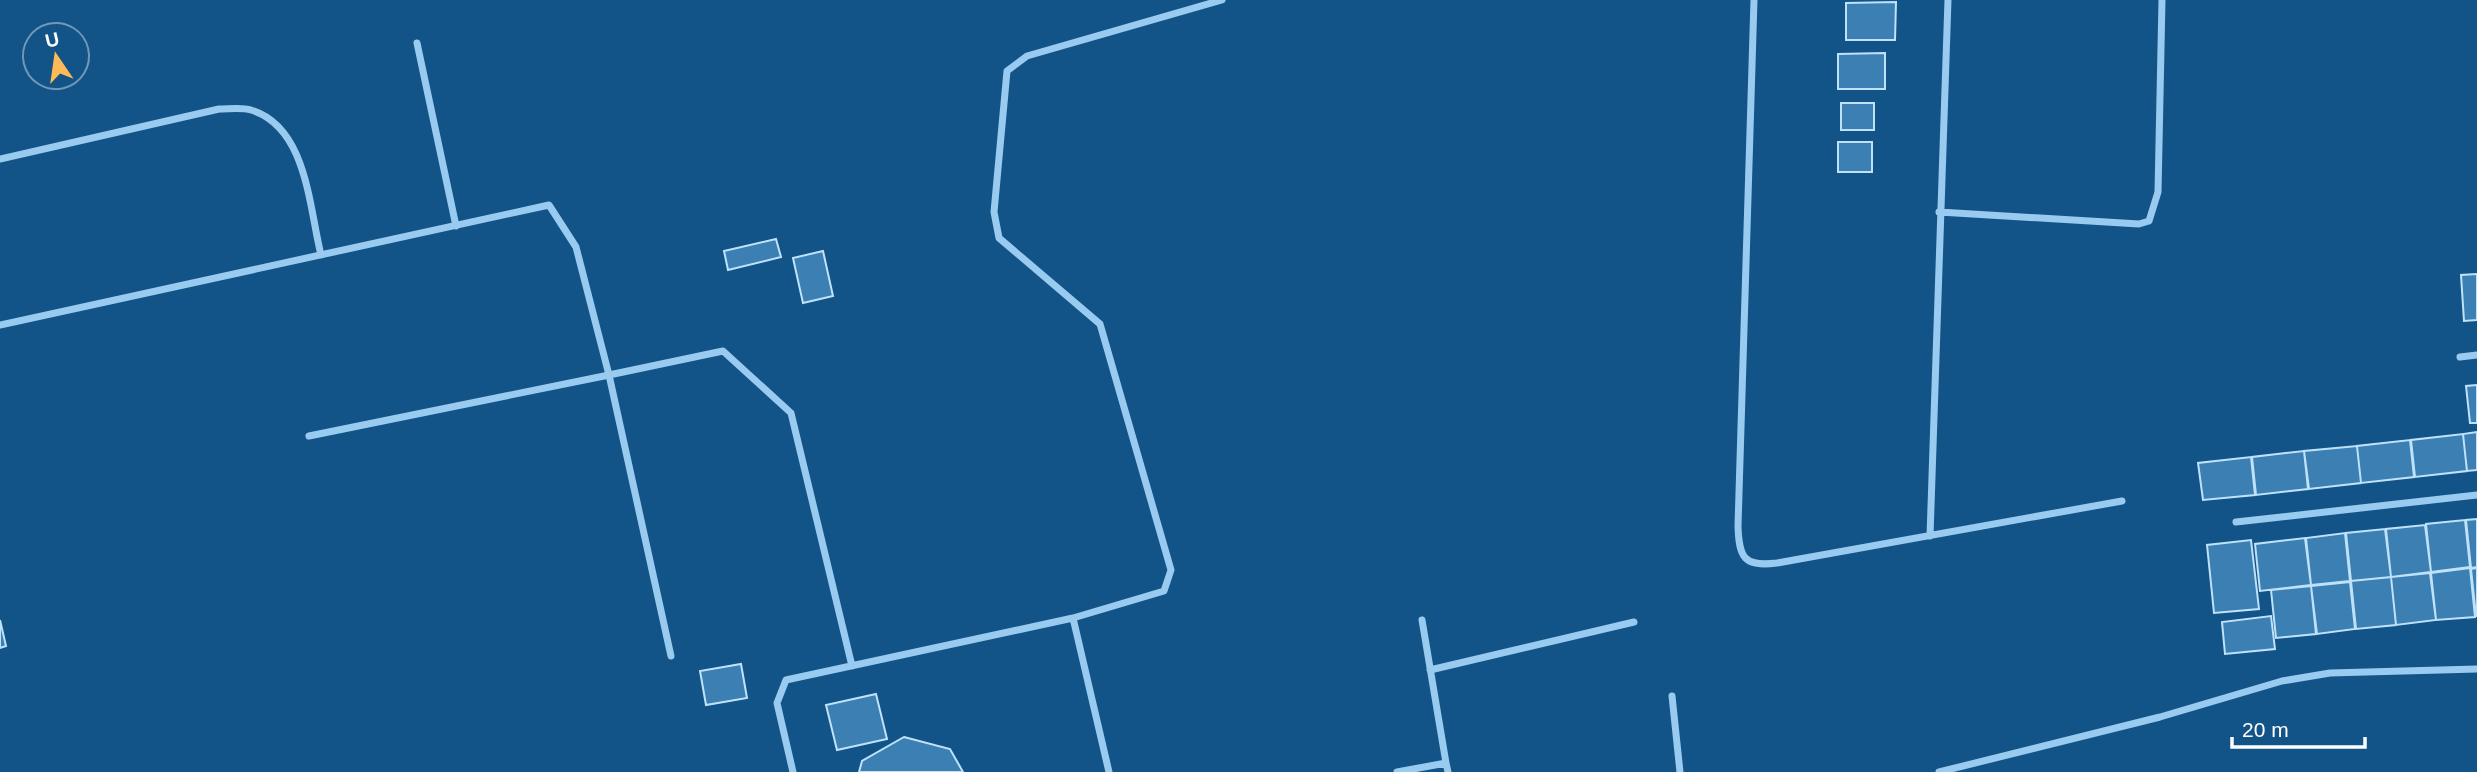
<svg xmlns="http://www.w3.org/2000/svg" width="2477" height="772" font-family="Arial,sans-serif">
	<rect width="100%" height="100%" fill="#135488"/>
	<path fill="#3c7fb2" stroke="#bfe2fb" stroke-width="2" d="M 1896,2 L 1895,40 L 1846,40 L 1846,3 Z
		M 1885,53 L 1885,89 L 1838,89 L 1838,54 Z
		M 1841,103 L 1874,103 L 1874,130 L 1841,130 Z
		M 1838,142 L 1872,142 L 1872,172 L 1838,172 Z
		M 776,239 L 781,257 L 728,270 L 724,251 Z
		M 823,251 L 833,296 L 803,303 L 793,258 Z
		M 2477,274 L 2477,320 L 2464,321 L 2461,275 Z
		M 2477,385 L 2477,423 L 2470,423 L 2466,386 Z
		M 2477,432 L 2477,470 L 2467,471 L 2463,434 Z
		M 2463,434 L 2467,471 L 2415,477 L 2411,440 Z
		M 2410,440 L 2414,477 L 2361,483 L 2357,446 Z
		M 2357,446 L 2361,483 L 2309,489 L 2304,451 Z
		M 2304,451 L 2308,489 L 2256,495 L 2252,457 Z
		M 2251,457 L 2255,495 L 2203,500 L 2198,463 Z
		M 2477,519 L 2477,567 L 2471,568 L 2466,520 Z
		M 2465,520 L 2470,567 L 2431,572 L 2426,524 Z
		M 2425,525 L 2431,572 L 2391,577 L 2386,529 Z
		M 2385,529 L 2391,577 L 2351,581 L 2346,533 Z
		M 2345,533 L 2350,581 L 2311,585 L 2306,538 Z
		M 2305,538 L 2311,585 L 2260,591 L 2255,544 Z
		M 2251,540 L 2259,609 L 2214,613 L 2207,545 Z
		M 2470,568 L 2475,617 L 2436,620 L 2431,573 Z
		M 2477,568 L 2477,616 L 2476,616 L 2471,569 Z
		M 2430,573 L 2436,620 L 2396,625 L 2391,577 Z
		M 2391,577 L 2396,625 L 2356,629 L 2351,581 Z
		M 2350,582 L 2355,629 L 2317,634 L 2311,586 Z
		M 2311,586 L 2316,634 L 2276,638 L 2271,590 Z
		M 2271,616 L 2275,649 L 2225,654 L 2222,622 Z
		M 0,620 L 6,646 L 0,648 Z
		M 741,664 L 747,698 L 706,705 L 700,671 Z
		M 876,694 L 887,739 L 837,750 L 826,705 Z
		M 904,737 L 950,749 L 963,772 L 859,772 L 862,761 Z"/>
	<g fill="none" stroke-linecap="round" stroke-linejoin="round">
		<path stroke="#99cbf0" stroke-width="7" d="M 1754,0 L 1738,526 C 1739,558 1744,567 1777,563 L 2122,501
			M 417,43 L 456,226
			M 0,159 L 219,109 C 229,109 242,107 251,110 C 307,127 309,207 321,255
			M 1939,212 L 2139,224 L 2149,221 L 2158,192 L 2162,0
			M 0,325 L 549,205 L 576,247 L 609,375 L 723,351 L 791,413 L 852,666
			M 2460,357 L 2477,355
			M 309,436 L 609,375 L 671,656
			M 2236,522 L 2477,495
			M 1930,536 L 1948,0
			M 1073,618 L 1109,772
			M 1422,620 L 1446,763
			M 1430,670 L 1634,622
			M 1672,696 L 1680,772
			M 793,772 L 777,703 L 786,680 L 1073,618 L 1164,591 L 1171,570 L 1100,324 L 999,238 L 994,212 L 1007,71 L 1027,56 L 1222,0
			M 1397,772 L 1446,763 L 1448,772
			M 1939,772 L 2160,717 L 2282,681 L 2330,673 L 2477,669"/>
	</g>
	<g transform="translate(56 56) rotate(347)"><circle r="33" fill="#135488" stroke="#7198b8" stroke-width="2"/>
	<path d="M0-5L12 26L0 18L-12 26Z" fill="#ffba57"/>
	<text y="-10" font-size="19" font-weight="bold" text-anchor="middle" fill="#ffffff">U</text>
	</g>
	<path d="M2232 737v10h133v-10" fill="none" stroke="#ffffff" stroke-width="3.5"/>
	<text x="2242" y="737" font-size="21" fill="#ffffff" stroke="#135488" stroke-width="5" paint-order="stroke">20 m</text>
</svg>
